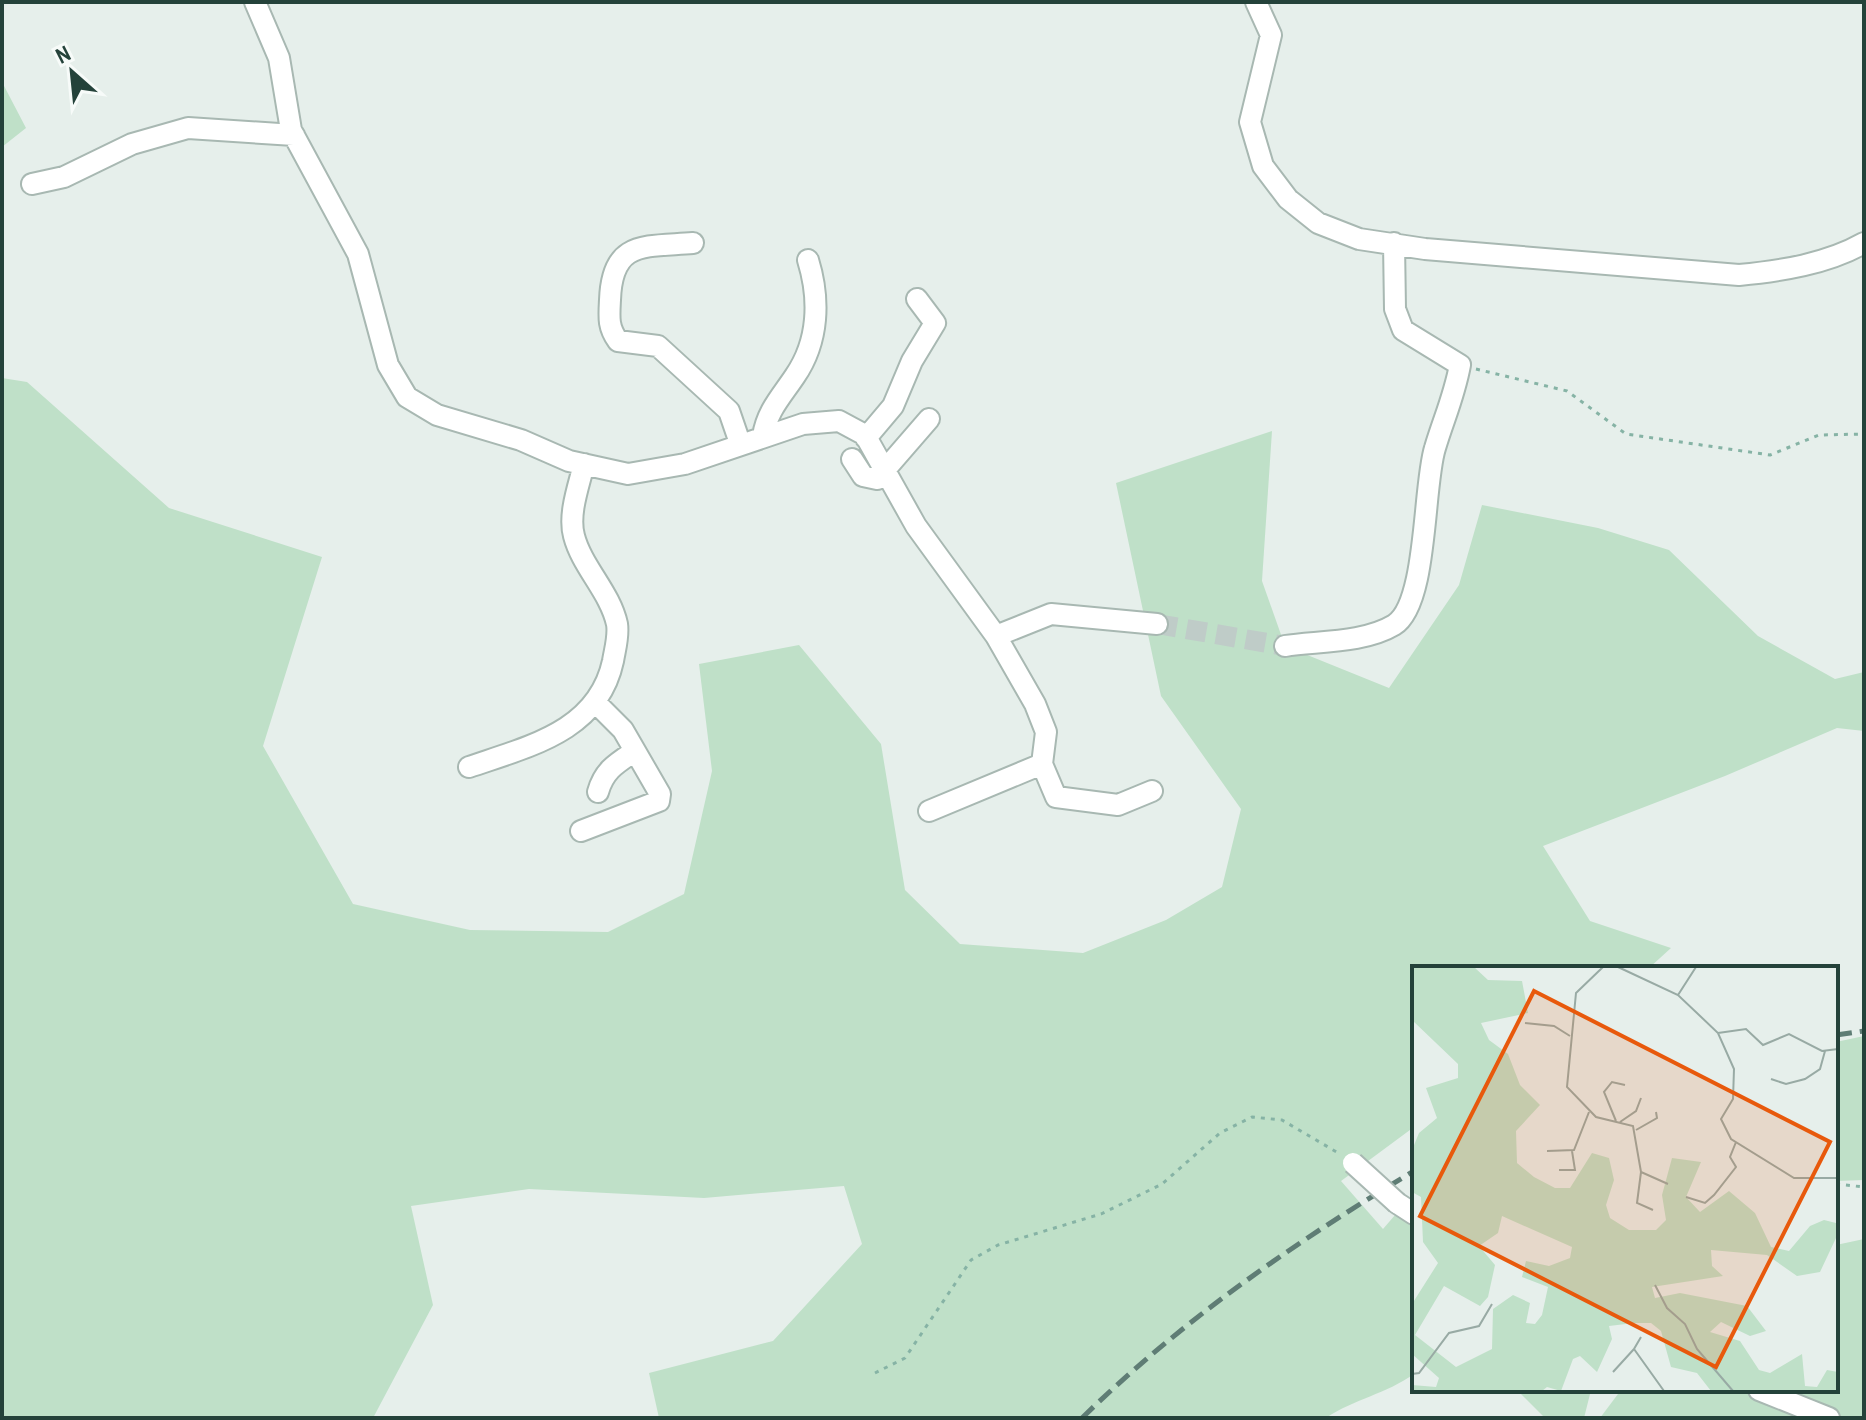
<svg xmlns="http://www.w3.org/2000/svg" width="1866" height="1420" font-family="'Archivo Narrow',sans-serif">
	<rect width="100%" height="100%" fill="#e6efeb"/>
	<path fill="#bfe0c8" d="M 2,82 L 26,128 L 2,147 Z
		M 2,378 L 27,382 L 169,508 L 322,557 L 263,746 L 353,904 L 470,930 L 608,932 L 684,894 L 712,771 L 699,664 L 799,645 L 881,744 L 905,890 L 960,944 L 1083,953 L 1166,920 L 1222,887 L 1241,809 L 1161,696 L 1116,483 L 1272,431 L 1262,581 L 1285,646 L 1389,688 L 1459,585 L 1482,505 L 1598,528 L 1669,550 L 1758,636 L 1835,679 L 1864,672 L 1864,731 L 1837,728 L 1725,776 L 1543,846 L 1590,921 L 1671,948 L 1649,968 L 1414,968 L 1414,1127 L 1341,1181 L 1383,1229 L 1414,1193 L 1414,1374 C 1386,1394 1354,1399 1326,1418 L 659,1418 L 649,1373 L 773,1341 L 862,1244 L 844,1186 L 704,1198 L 529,1189 L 411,1206 L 433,1305 L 373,1418 L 2,1418 Z
		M 1864,1036 L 1864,1180 L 1836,1181 L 1836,1042 Z
		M 1864,1239 L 1864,1418 L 1600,1418 L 1621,1390 L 1836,1390 L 1836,1245 Z
		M 1517,1390 L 1591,1390 L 1584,1418 L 1545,1418 Z"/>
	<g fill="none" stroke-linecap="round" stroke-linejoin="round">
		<path stroke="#bfccc8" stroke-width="20" stroke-dasharray="20 10" stroke-linecap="butt" d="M 1157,624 L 1285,646"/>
		<g stroke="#a8b8b2" stroke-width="24">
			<path id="minor" d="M 255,2 L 279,58 L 291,130 L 358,254 L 388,365 L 407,397 L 437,415 L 521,440 L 569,461 L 628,474 L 685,464 L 803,424 L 839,421 L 865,435 L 916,526 L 996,636 L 1051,614 L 1157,624
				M 1256,2 L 1271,35 L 1250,122 L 1263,166 L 1288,199 L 1318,223 L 1359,239 L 1425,249 L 1739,275 C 1781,271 1827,264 1864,243
				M 32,184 L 64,177 L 132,144 L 188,128 L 294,135
				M 693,243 C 644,247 612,240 610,300 C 609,318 608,327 618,341 L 658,346 L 729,411 L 740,443
				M 763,436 C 767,411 781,397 795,376 C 819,341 820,299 808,260
				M 866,438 L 893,406 L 912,361 L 935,323 L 917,299
				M 852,459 L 863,476 L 877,479 L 929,419
				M 996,636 L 1035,704 L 1046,732 L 1042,764 L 1056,797 L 1118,805 L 1152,791
				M 1285,646 C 1318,641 1364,643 1394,625 C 1428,604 1423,485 1435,448 C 1444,418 1454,397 1460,365 L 1403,330 L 1395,309 L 1394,243
				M 469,767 C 530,746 598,731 613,661 C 615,649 619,636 617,624 C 610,592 582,567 574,536 C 568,514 579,485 584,464
				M 598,792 C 604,770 617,763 635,751
				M 929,811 L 1042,764
				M 581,831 L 659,801 L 660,794 L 623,730 L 596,703
				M 1397,1203 L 1414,1214
				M 1759,1390 L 1829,1418"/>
		</g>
		<path stroke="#86b3a5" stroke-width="3" stroke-dasharray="4 6" stroke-linecap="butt" d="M 1476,369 L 1567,391 L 1626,434 L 1770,455 L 1819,435 L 1864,434
			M 1836,1184 L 1864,1187
			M 875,1373 L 905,1358 L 971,1260 L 998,1245 L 1101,1214 L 1162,1184 L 1220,1133 L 1252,1117 L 1282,1120 L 1340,1154"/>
		<use href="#minor" stroke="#fff" stroke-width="20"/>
		<path stroke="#5f7d75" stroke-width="5" stroke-dasharray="16 8" stroke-linecap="butt" d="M 1836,1035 L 1864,1031
			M 1082,1418 C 1181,1321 1295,1242 1414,1171"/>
		<g stroke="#a8b8b2" stroke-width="24" stroke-linecap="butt">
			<path id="minor-bridge" d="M 1353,1163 L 1397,1203"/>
		</g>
		<use href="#minor-bridge" stroke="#fff" stroke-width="20"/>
	</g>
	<g transform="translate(1412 966)">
		<rect width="426" height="426" fill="#e6efeb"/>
		<path d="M 0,1 L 62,1 L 76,14 L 110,15 L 116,47 L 69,57 L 77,74 L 96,88 L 108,119 L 128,139 L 104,165 L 105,197 L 122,211 L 143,222 L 158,222 L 180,187 L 197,192 L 202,214 L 194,239 L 198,252 L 217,264 L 244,264 L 254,254 L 250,229 L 260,192 L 289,196 L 274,231 L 288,246 L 317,225 L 343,247 L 359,281 L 377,285 L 398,260 L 412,254 L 424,257 L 424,272 L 408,306 L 385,310 L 355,289 L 299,284 L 300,300 L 311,310 L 240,321 L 243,332 L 268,327 L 335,340 L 354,365 L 338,370 L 309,356 L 298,366 L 328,375 L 347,404 L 358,407 L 390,388 L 393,420 L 405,421 L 415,404 L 426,406 L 426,425 L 299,425 L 285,407 L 259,401 L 249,365 L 239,357 L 222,357 L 197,360 L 200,373 L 185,406 L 168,390 L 161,393 L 149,425 L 135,421 L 130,425 L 0,425 L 0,419 L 24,421 L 27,412 L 0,388 L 0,338 L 26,297 L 11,276 L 9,231 L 0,226 L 0,184 L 7,167 L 25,152 L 14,122 L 46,112 L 46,98 L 0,54 ZM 90,250 L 160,281 L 158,292 L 137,300 L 114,295 L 110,311 L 136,321 L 130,349 L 123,358 L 114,357 L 118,337 L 101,329 L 81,343 L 80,383 L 44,401 L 3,369 L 32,320 L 68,340 L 76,331 L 83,299 L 67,280 L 86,267 Z" fill="#bfe0c8" fill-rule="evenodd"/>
		<path fill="none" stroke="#98aaa4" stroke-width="2" d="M 191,1 L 164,27 L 155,121 L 184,151 L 221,160 L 229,206 L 256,218M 206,1 L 266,29 L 306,67 L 322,103 L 321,133 L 309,153 L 319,173 L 382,212 L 426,212M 266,29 L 284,1M 113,57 L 142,60 L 158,70M 306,67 L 334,63 L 351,79 L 377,68 L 410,85 L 426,83M 359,113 L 374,118 L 393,113 L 408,103 L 413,85M 204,155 L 192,126 L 200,116 L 213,119M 208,156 L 224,145 L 229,132M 224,164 L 245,152 L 244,146M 135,185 L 162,184 L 177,146M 147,204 L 163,204 L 160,185M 229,206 L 225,237 L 241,244M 274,231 L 293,237 L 302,229 L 324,201 L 318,191 L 324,176M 243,319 L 255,342 L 273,358 L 285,383 L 321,425M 229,371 L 222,383 L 252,425M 201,406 L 222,383M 0,408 L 7,407 L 37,367 L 67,360 L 80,338"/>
		<path fill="#e8590c" fill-opacity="0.15" stroke="#e8590c" stroke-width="4" d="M 122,25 L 418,176 L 304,401 L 8,250 Z"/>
		<rect width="426" height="426" fill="none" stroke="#24423a" stroke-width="4"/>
	</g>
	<rect width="1866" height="1420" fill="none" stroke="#24423a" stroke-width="8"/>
	<g transform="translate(72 72) rotate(333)" stroke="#f7fbf9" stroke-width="6" paint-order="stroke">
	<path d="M0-6L14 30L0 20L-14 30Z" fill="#24423a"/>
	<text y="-12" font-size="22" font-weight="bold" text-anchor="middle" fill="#24423a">N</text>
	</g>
</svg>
